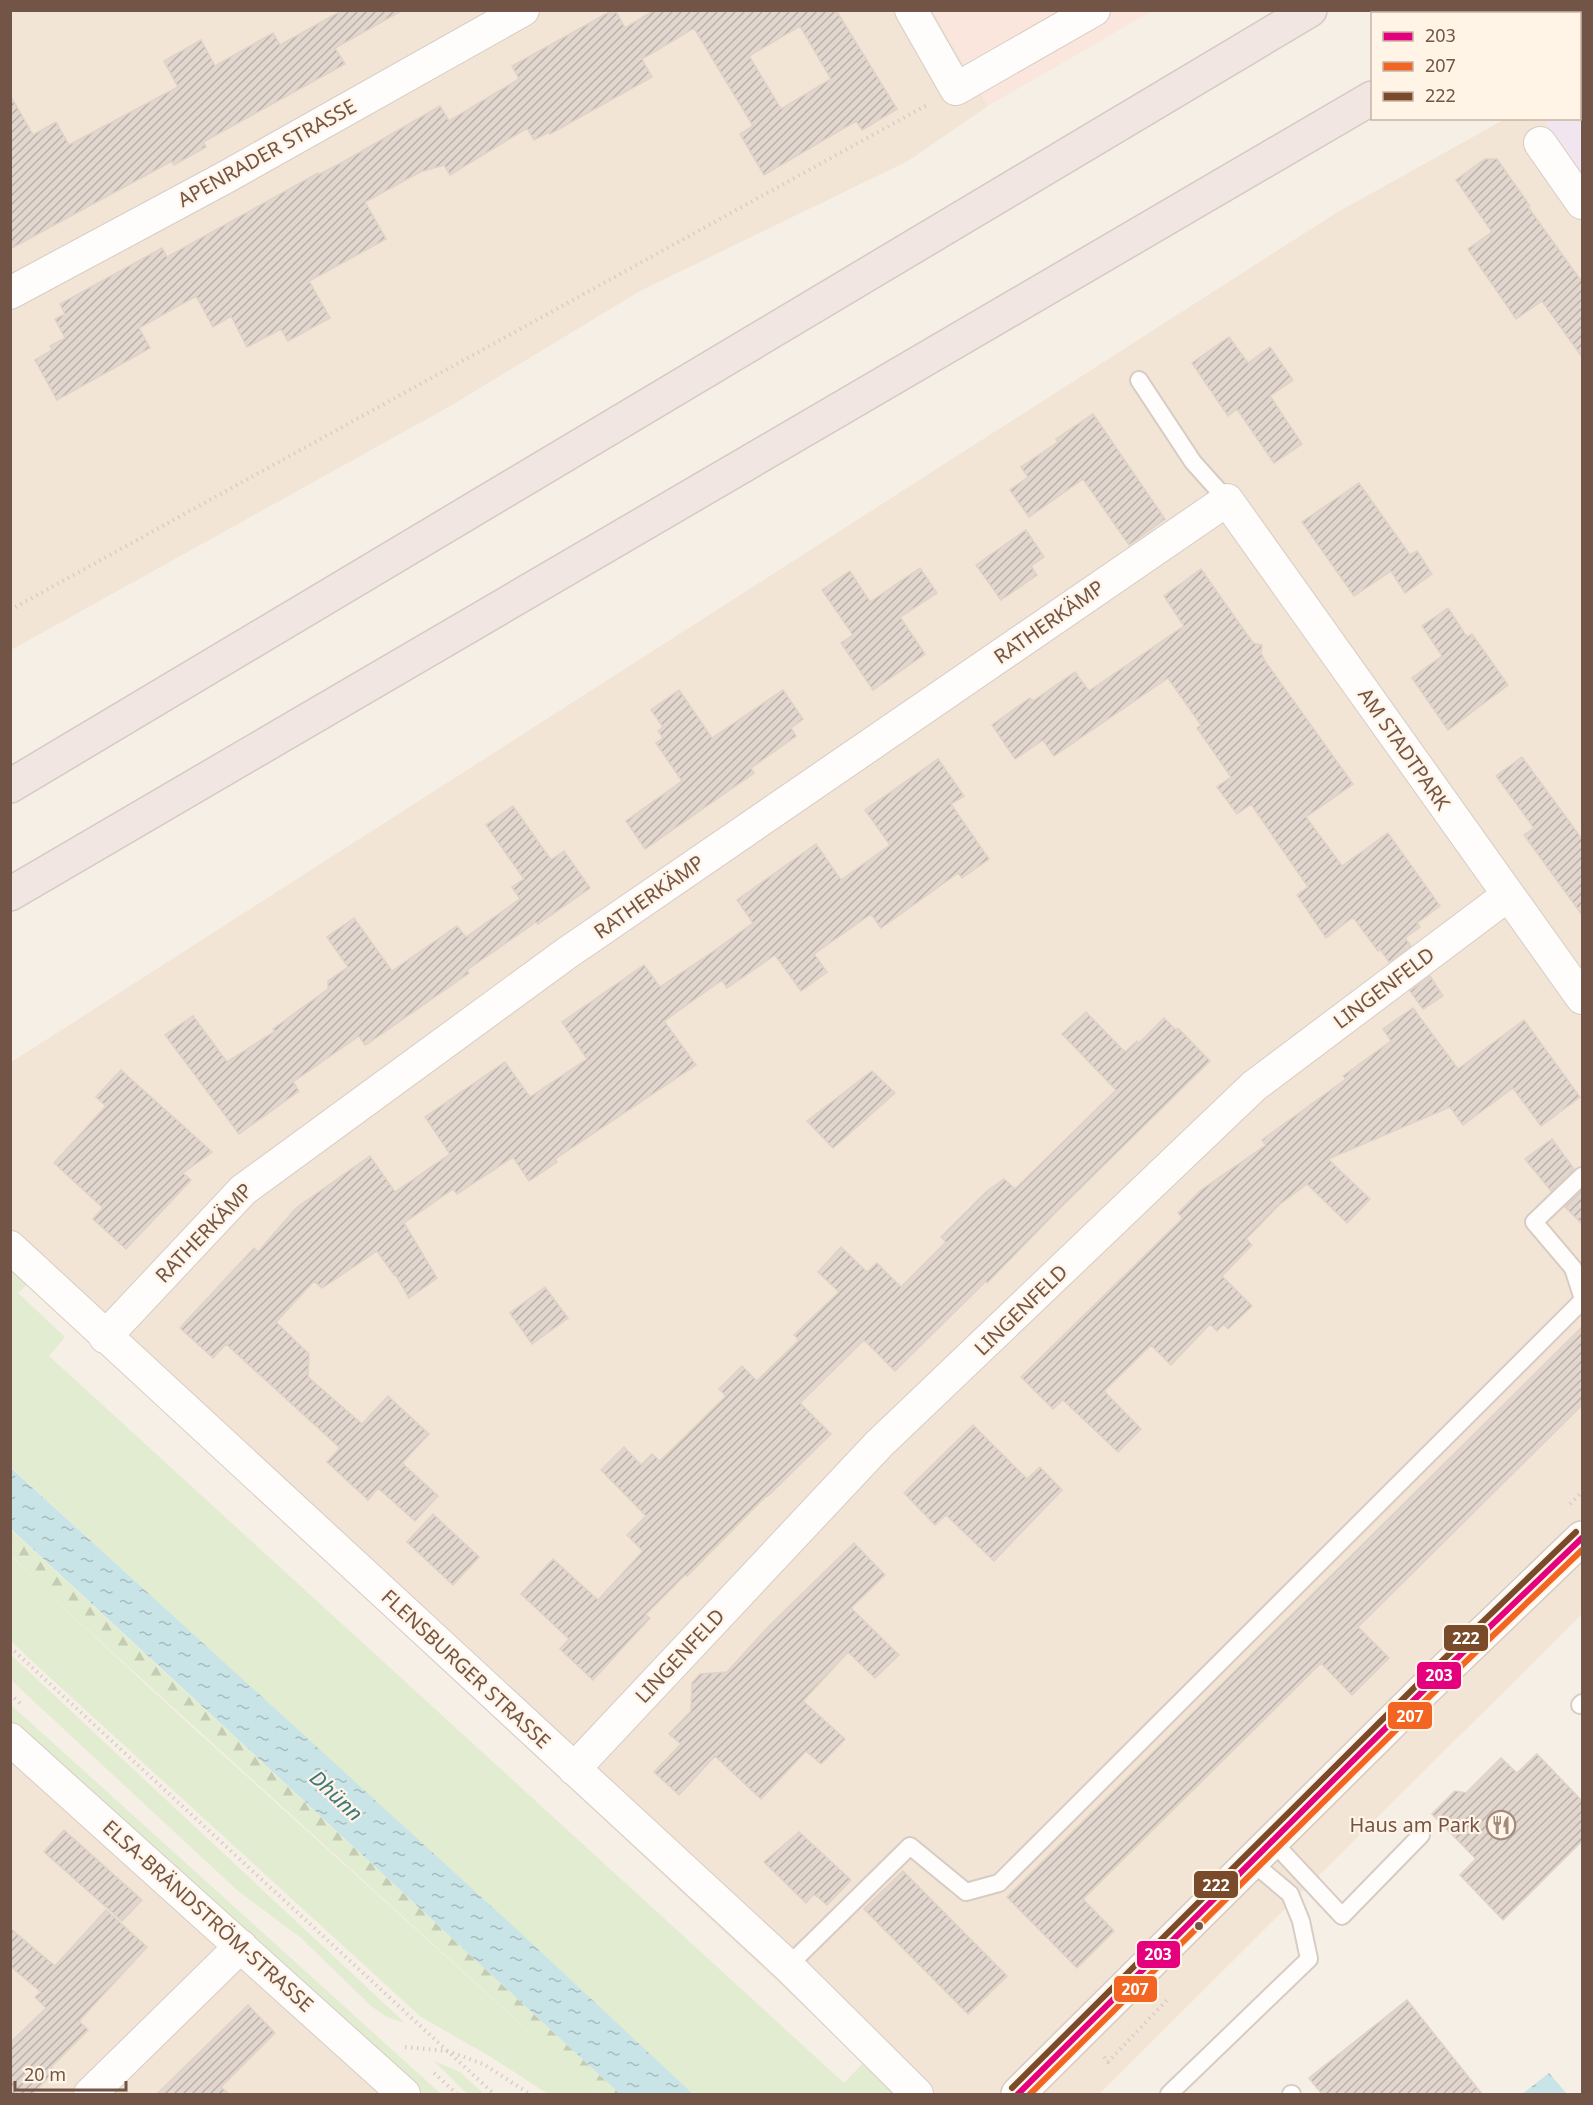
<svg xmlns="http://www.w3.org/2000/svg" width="1593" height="2105" font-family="'Noto Sans',sans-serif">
	<defs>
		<pattern id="forest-firs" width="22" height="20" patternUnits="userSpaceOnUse" patternTransform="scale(1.5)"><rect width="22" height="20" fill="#e2ecd0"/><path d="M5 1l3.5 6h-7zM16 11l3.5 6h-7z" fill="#c5ccb4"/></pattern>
		<pattern id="water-ripples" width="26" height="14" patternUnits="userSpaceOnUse" patternTransform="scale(1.5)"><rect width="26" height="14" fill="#c8e4e6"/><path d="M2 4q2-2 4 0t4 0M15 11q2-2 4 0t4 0" fill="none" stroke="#a7bcbc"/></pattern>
		<pattern id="building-hatch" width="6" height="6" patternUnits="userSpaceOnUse" patternTransform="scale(1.5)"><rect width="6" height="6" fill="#e2d7ce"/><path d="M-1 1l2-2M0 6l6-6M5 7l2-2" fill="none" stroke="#bcb1a9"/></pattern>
	</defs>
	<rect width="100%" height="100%" fill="#f6efe6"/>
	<path fill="#f2e5d6" d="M 11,11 L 933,11 L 988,106 L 908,161 L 640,291 L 452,405 L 11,650 Z
		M 1582,75 L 1582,1614 L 1099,2094 L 898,2094 L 11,1267 L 10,1063 L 1336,213 L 1505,119 L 1580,118 L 1580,77 Z
		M 10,1721 L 79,1781 L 426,2094 L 11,2094 Z"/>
	<path fill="#fae6dc" d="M 933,11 L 1152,11 L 988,106 Z"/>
	<path fill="#f1e5f0" d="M 1582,102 L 1582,173 L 1545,122 L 1552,119 L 1580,118 L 1580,104 Z"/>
	<path fill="#e2ecd0" d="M 10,1267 L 29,1283 L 18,1293 L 65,1337 L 49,1356 L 844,2083 L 862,2064 L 897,2094 L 693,2094 L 11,1467 Z
		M 10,1555 L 44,1590 L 180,1716 L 598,2094 L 548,2094 L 491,2057 L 421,2017 L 32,1661 L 11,1641 Z
		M 11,1655 L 405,2023 L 387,2017 L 371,2006 L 301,1938 L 237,1890 L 11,1680 Z
		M 10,1704 L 441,2094 L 426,2094 L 11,1721 Z
		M 434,2061 L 460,2072 L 484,2094 L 467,2094 Z"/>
	<path fill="url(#forest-firs)" d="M 10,1529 L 620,2094 L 598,2094 L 44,1590 L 11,1555 Z"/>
	<path fill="url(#water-ripples)" d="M 10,1467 L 512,1925 L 693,2094 L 620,2094 L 11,1529 Z
		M 1549,2073 L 1567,2094 L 1522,2094 Z"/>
	<path fill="url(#building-hatch)" stroke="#dfd2c8" stroke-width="1.5" fill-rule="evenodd" d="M 343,10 L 403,10 L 335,48 L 345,64 L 203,142 L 206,147 L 174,165 L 172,161 L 10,249 L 10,95 L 33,135 L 56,122 L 69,145 L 178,87 L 164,61 L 201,40 L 215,66 L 273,33 L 280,45 Z
		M 613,10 L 615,10 L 625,28 L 655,10 L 836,10 L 897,109 L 862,130 L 856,121 L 764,175 L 740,134 L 753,126 L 694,28 L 642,59 L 652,77 L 550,134 L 549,132 L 534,140 L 527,128 L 450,175 L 444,165 L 420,172 L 365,202 L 386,239 L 309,281 L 330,318 L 288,341 L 281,329 L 247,347 L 231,316 L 213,327 L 196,296 L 139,328 L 150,348 L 57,400 L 35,360 L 52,350 L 50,346 L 65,338 L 55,319 L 65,314 L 60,304 L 162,248 L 167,257 L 318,173 L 318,175 L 343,162 L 440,106 L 449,121 L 519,79 L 512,66 ZM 800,26 L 831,79 L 781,109 L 749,56 Z
		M 1485,159 L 1497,159 L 1530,206 L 1528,207 L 1582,282 L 1582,357 L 1542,301 L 1516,319 L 1468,249 L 1492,232 L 1456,180 Z
		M 1229,337 L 1248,363 L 1270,347 L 1293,380 L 1270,396 L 1302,444 L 1274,463 L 1237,409 L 1228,416 L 1192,363 Z
		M 1093,414 L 1165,519 L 1129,545 L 1083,479 L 1029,517 L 1010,490 L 1028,477 L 1021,467 L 1058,442 L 1056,439 Z
		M 1359,483 L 1410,555 L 1417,551 L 1432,574 L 1405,593 L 1391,571 L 1354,596 L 1302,522 Z
		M 1026,530 L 1044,557 L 1031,566 L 1037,575 L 1001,600 L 976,565 Z
		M 920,568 L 937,593 L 900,617 L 925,654 L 873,690 L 841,643 L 853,635 L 822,590 L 850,571 L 870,602 Z
		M 1201,569 L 1253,643 L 1262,645 L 1261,653 L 1265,661 L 1353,784 L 1306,817 L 1342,866 L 1388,833 L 1440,906 L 1417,923 L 1420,927 L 1405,938 L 1411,946 L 1389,962 L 1380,949 L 1378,951 L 1353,917 L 1326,938 L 1297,895 L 1308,887 L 1251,804 L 1237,814 L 1217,787 L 1231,777 L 1197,728 L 1201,725 L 1168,678 L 1054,756 L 1043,740 L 1015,759 L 992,725 L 1030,698 L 1033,701 L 1075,672 L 1089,691 L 1184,626 L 1164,596 Z
		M 1448,608 L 1467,637 L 1472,634 L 1508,685 L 1448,730 L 1412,678 L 1442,656 L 1422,626 Z
		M 679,690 L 712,738 L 783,690 L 803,719 L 791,728 L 796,736 L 751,768 L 754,773 L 645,849 L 626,821 L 682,781 L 656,743 L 663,738 L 658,731 L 663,727 L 651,710 Z
		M 1522,757 L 1582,839 L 1582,915 L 1524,835 L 1534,828 L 1496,776 Z
		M 938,759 L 964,796 L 951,804 L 989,859 L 962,878 L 958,873 L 881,928 L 871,914 L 814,954 L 827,972 L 801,991 L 775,955 L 727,988 L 722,980 L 664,1021 L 696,1065 L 555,1159 L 557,1162 L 529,1181 L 513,1157 L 457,1194 L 453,1189 L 404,1223 L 437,1278 L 422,1289 L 409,1298 L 395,1274 L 394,1275 L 377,1251 L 322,1288 L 314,1281 L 276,1322 L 309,1354 L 308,1377 L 362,1424 L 388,1396 L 429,1434 L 402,1463 L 438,1496 L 415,1521 L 378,1488 L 368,1500 L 327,1462 L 340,1448 L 226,1344 L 213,1358 L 180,1328 L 254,1248 L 258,1252 L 296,1208 L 370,1156 L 395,1192 L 450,1154 L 425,1117 L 505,1062 L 530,1097 L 587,1059 L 562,1022 L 644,965 L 660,987 L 701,960 L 753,923 L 737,900 L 816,844 L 841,880 L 890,845 L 865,810 Z
		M 513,806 L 551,860 L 564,851 L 590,888 L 538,924 L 536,922 L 467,970 L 469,973 L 367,1044 L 365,1045 L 359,1036 L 293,1082 L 299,1091 L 239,1134 L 165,1035 L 193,1016 L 227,1062 L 275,1031 L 273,1029 L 328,989 L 328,981 L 348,967 L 327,937 L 354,918 L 392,971 L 457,926 L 466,937 L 520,899 L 512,887 L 524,879 L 486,825 Z
		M 1430,976 L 1443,996 L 1423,1009 L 1410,991 Z
		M 1413,1008 L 1458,1069 L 1524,1020 L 1580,1097 L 1541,1126 L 1513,1088 L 1463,1125 L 1450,1107 L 1328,1159 L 1370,1199 L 1347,1223 L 1307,1184 L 1280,1204 L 1246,1239 L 1252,1245 L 1222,1276 L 1252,1306 L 1228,1329 L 1224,1324 L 1217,1331 L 1210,1324 L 1171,1365 L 1151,1345 L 1104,1391 L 1141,1429 L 1118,1452 L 1063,1400 L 1053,1409 L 1021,1377 L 1183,1218 L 1178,1213 L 1201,1190 L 1266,1145 L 1262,1140 L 1346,1079 L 1343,1076 L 1391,1041 L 1383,1029 Z
		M 1086,1012 L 1125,1052 L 1137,1041 L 1139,1043 L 1164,1018 L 1176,1030 L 1178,1028 L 1210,1061 L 1056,1212 L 987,1283 L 986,1281 L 895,1371 L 864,1340 L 800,1403 L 831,1434 L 768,1496 L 767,1495 L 687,1576 L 685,1575 L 645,1615 L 650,1618 L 593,1680 L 560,1649 L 569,1639 L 521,1594 L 553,1559 L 598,1600 L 643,1551 L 627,1535 L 646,1516 L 601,1470 L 624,1447 L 641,1465 L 652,1454 L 660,1461 L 726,1396 L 719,1389 L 742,1366 L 757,1381 L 799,1340 L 794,1335 L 839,1292 L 818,1272 L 841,1247 L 867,1272 L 877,1263 L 901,1287 L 946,1242 L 941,1237 L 986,1192 L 1004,1179 L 1015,1189 L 1116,1090 L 1062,1034 Z
		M 121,1070 L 212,1152 L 183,1173 L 191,1180 L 126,1249 L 93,1219 L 103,1208 L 54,1163 L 106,1106 L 96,1097 Z
		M 872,1071 L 895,1093 L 833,1148 L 807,1121 Z
		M 1552,1139 L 1574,1169 L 1551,1191 L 1525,1159 Z
		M 1582,1190 L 1582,1224 L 1565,1207 Z
		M 545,1287 L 568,1318 L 532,1344 L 510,1313 Z
		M 1582,1327 L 1582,1405 L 1358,1627 L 1389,1658 L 1352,1695 L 1321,1663 L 1083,1899 L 1114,1931 L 1077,1968 L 1007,1897 Z
		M 973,1425 L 1027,1479 L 1040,1467 L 1062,1490 L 994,1561 L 946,1515 L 935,1525 L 904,1493 Z
		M 433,1514 L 479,1557 L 453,1585 L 407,1542 Z
		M 854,1543 L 885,1575 L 851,1608 L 899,1655 L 875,1678 L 848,1652 L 803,1701 L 845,1739 L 821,1764 L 806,1751 L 761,1799 L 715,1756 L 679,1795 L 654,1772 L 681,1744 L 669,1734 L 691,1711 L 692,1683 L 700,1674 L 727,1672 L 769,1626 Z
		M 1537,1754 L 1582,1801 L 1582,1841 L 1503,1920 L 1460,1875 L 1476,1859 L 1432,1814 L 1455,1791 L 1466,1793 L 1501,1758 L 1517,1773 Z
		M 64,1830 L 142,1900 L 122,1921 L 44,1852 Z
		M 799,1832 L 851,1880 L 827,1905 L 814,1894 L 806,1903 L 764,1862 Z
		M 903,1871 L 1007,1976 L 968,2014 L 864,1909 Z
		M 106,1910 L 147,1947 L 79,2021 L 88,2030 L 51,2067 L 55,2071 L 32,2094 L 10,2094 L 10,2043 L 46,2008 L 35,1997 L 41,1992 L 10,1966 L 10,1928 L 55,1966 Z
		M 1407,2000 L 1482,2094 L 1322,2094 L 1309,2078 Z
		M 248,2005 L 275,2033 L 221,2087 L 229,2094 L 157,2094 Z"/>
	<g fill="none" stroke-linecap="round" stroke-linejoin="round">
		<g stroke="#d7ccc4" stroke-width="20">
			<path id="lane" d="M 1139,380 L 1193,462 L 1227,500
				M 1582,1176 L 1534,1222 L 1573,1268 L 1582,1296
				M 1580,1705 L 1582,1703
				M 1273,1842 L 1342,1916 L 1421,1835
				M 788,1966 L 910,1846 L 966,1892 L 999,1883 L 1582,1301
				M 1169,2094 L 1309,1959 L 1301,1921 L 1290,1894 L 1253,1863
				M 1291,2094 L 1292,2094"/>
		</g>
		<g stroke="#d7ccc4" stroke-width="34">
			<path id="street" d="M 911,10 L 956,89 L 1094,10
				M 1540,143 L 1582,203
				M 10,293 L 226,177 L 523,10
				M 10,1247 L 788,1966 L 917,2094
				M 105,1337 L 243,1190 L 567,953 L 1227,500 L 1582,998
				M 10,1739 L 404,2094
				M 574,1769 L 879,1444 L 1254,1086 L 1508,895
				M 90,2094 L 241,1946"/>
		</g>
		<g stroke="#d6cbc3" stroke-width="36">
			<path id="secondary" d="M 1018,2094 L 1424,1690 L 1582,1538"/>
		</g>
		<g stroke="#d5cac4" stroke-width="36">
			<path id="highway" d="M 1515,14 L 1520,10
				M 10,786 L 1310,10
				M 10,894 L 1372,98"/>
		</g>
		<path stroke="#d7cec9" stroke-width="4" stroke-dasharray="1.5 4.5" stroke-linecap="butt" d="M 10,610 L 927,105
			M 1570,1504 L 1582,1492
			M 10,1647 L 494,2094
			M 10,1694 L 23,1706
			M 405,2047 L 448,2051 L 483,2064 L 530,2094
			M 1104,2057 L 1108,2062 L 1167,2000
			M 434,2073 L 457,2094"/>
		<use href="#lane" stroke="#fefdfb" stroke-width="16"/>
		<use href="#street" stroke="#fefdfb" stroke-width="32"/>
		<use href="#secondary" stroke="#fefdfb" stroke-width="33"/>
		<use href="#highway" stroke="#f1e6e2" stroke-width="33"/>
		<g stroke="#fff4e6" stroke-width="10">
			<path id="bus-1" d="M 1018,2094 L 1424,1690 L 1582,1538"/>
		</g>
		<g stroke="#fff4e6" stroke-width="10">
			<path id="bus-2" d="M 1030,2094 L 1430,1696 L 1582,1550"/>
		</g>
		<g stroke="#fff4e6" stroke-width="10">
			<path id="bus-3" d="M 1012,2088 L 1418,1684 L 1576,1532"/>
		</g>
		<use href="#bus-1" stroke="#e5007d" stroke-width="6"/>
		<use href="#bus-2" stroke="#f26522" stroke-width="6"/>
		<use href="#bus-3" stroke="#7a4b2a" stroke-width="6"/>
	</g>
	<defs>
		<g id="restaurant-ring" transform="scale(1.5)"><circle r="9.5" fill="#fff4e6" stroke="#a18b7f" stroke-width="1.5"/><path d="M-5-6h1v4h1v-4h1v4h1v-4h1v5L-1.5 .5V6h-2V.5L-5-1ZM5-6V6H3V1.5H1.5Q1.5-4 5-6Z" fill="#a18b7f"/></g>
	</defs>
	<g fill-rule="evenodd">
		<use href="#restaurant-ring" x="1501" y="1825"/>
	</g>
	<circle fill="#735547" stroke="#fff4e6" stroke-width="2" cx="1199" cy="1926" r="5"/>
	<g text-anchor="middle" stroke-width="4.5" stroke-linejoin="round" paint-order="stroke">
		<g font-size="20" fill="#735547" stroke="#fff4e6">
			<text transform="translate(267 153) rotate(-29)" y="7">APENRADER STRASSE</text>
			<text transform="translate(1049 622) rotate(-35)" y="7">RATHERKÄMP</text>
			<text transform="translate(1404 749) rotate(55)" y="7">AM STADTPARK</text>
			<text transform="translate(649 897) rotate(-35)" y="7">RATHERKÄMP</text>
			<text transform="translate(1384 988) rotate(-37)" y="7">LINGENFELD</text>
			<text transform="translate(204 1233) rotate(-46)" y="7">RATHERKÄMP</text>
			<text transform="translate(1021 1310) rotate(-44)" y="7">LINGENFELD</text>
			<text transform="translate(680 1656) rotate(-47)" y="7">LINGENFELD</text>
			<text transform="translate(466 1669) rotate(43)" y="7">FLENSBURGER STRASSE</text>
			<text transform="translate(208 1916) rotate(42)" y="7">ELSA-BRÄNDSTRÖM-STRASSE</text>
		</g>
		<g font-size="20" fill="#735547" stroke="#fff4e6" text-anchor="end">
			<text x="1480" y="1832">Haus am Park</text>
		</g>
		<g font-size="21" font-style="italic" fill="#3d7881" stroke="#fff4e6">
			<text transform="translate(336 1796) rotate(43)" y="7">Dhünn</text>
		</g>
	</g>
	<g stroke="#fff4e6" stroke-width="2">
		<rect x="1443" y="1624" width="46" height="28" rx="6" fill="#7a4b2a"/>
		<rect x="1416" y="1661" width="46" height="29" rx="6" fill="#e5007d"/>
		<rect x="1387" y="1701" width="46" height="29" rx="6" fill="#f26522"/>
		<rect x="1193" y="1870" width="46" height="29" rx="6" fill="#7a4b2a"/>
		<rect x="1136" y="1940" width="45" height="29" rx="6" fill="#e5007d"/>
		<rect x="1113" y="1975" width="45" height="28" rx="6" fill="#f26522"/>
	</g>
	<g font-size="16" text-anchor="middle" font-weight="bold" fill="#fff">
		<text x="1466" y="1644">222</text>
		<text x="1439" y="1681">203</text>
		<text x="1410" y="1722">207</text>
		<text x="1216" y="1891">222</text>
		<text x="1158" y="1960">203</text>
		<text x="1135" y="1995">207</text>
	</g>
	<rect width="1593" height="2105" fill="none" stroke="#735547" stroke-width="24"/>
	<rect x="1371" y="12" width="210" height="108" fill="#fff4e6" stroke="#c7b4a6" stroke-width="1.5"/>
	<rect x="1383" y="32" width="30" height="9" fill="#e5007d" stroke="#c7b4a6" stroke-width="1.5"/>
	<text x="1425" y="42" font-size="18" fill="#735547">203</text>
	<rect x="1383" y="62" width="30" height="9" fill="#f26522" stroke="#c7b4a6" stroke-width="1.5"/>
	<text x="1425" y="72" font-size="18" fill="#735547">207</text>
	<rect x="1383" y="92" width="30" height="9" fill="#7a4b2a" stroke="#c7b4a6" stroke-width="1.5"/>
	<text x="1425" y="102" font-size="18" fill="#735547">222</text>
	<path d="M15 2081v9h111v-9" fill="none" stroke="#735547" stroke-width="3"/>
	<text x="24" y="2081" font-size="18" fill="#735547" stroke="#fff4e6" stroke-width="4.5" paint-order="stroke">20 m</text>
</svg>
